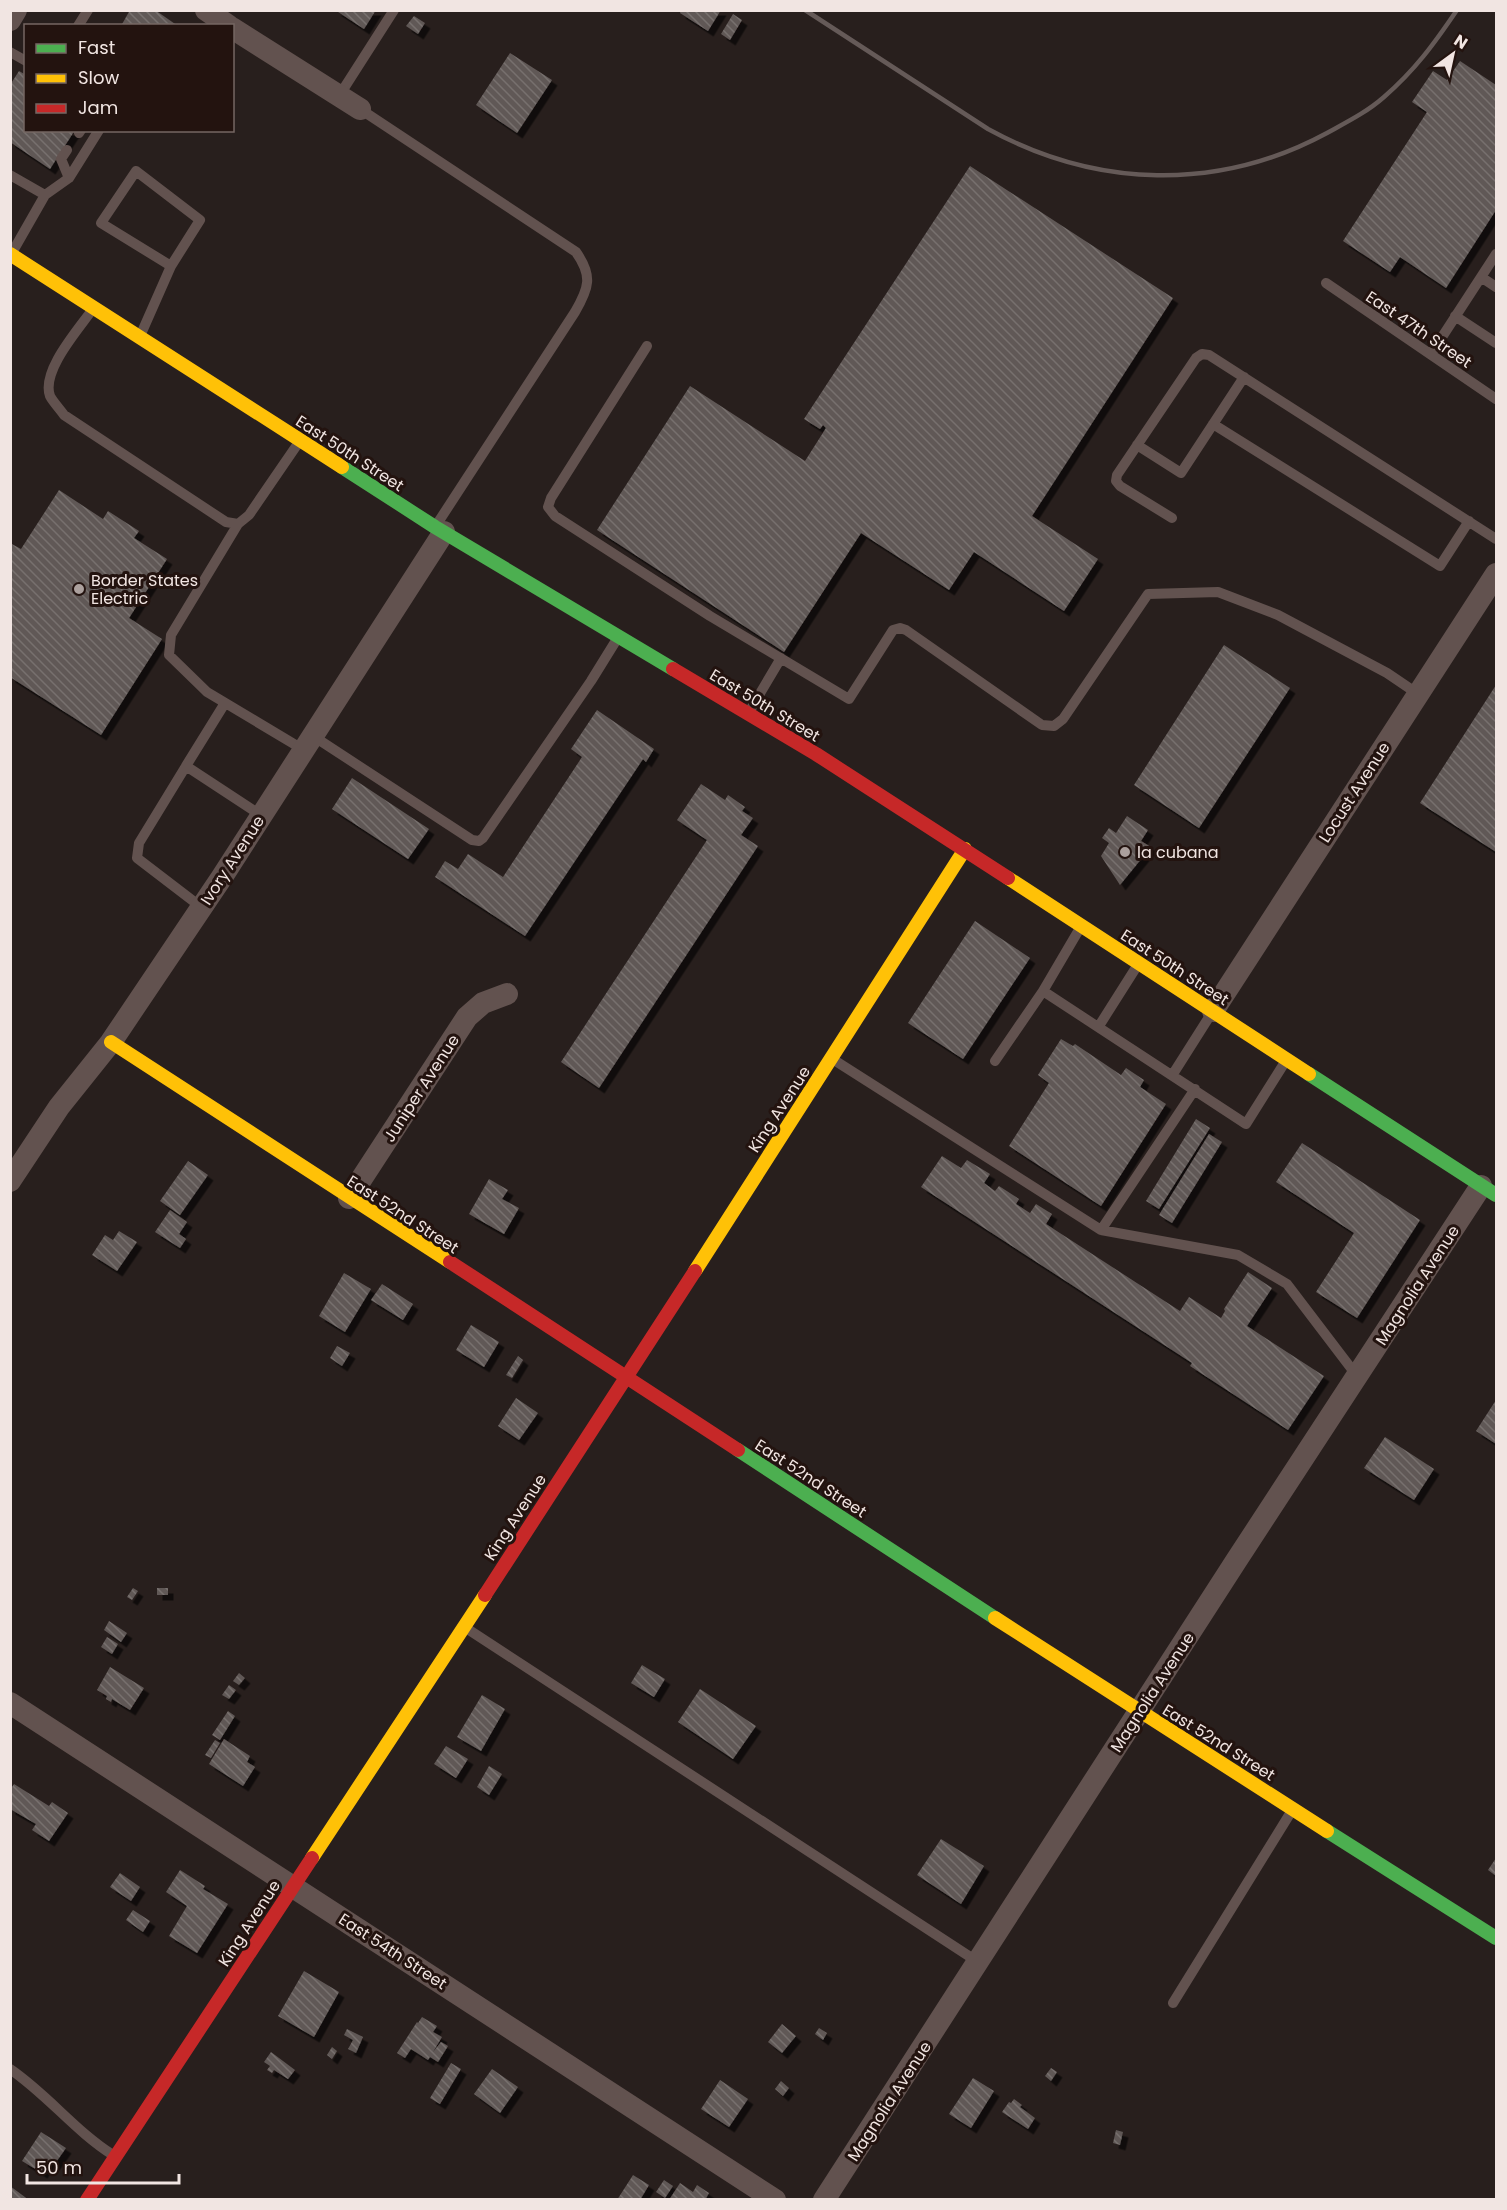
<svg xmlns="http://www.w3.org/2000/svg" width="1507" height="2210" font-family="Poppins,sans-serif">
	<defs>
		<pattern id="building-back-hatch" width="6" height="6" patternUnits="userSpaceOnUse" patternTransform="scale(1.5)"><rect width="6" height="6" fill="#605856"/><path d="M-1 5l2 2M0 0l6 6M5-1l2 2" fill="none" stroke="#77706e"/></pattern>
		<filter id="shadow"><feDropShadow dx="5.5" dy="5.5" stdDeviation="0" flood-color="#0009"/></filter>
	</defs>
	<rect width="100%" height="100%" fill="#281f1d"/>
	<path fill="url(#building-back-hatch)" filter="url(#shadow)" d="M 130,10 L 155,10 L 178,26 L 121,26 Z
		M 335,10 L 376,10 L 364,29 Z
		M 681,10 L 721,10 L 708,31 L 680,13 Z
		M 733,14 L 742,20 L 730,40 L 721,34 Z
		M 414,16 L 425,23 L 418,34 L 406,26 Z
		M 510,53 L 552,80 L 517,133 L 476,105 Z
		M 1460,61 L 1496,85 L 1496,210 L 1446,288 L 1400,257 L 1390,272 L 1343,241 L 1427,112 L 1412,102 L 1433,71 L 1447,80 Z
		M 19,71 L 26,75 L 26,130 L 75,130 L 50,169 L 10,142 L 10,85 Z
		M 970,166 L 1173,298 L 1032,516 L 1098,559 L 1064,611 L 974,552 L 949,590 L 861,533 L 784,652 L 597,530 L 690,386 L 805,461 L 826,428 L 823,425 L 820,429 L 804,419 Z
		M 59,490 L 103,519 L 108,511 L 139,531 L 134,538 L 167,559 L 129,618 L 162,639 L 101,735 L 10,677 L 10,543 L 21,549 Z
		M 1224,645 L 1290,688 L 1199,828 L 1134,785 Z
		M 1496,685 L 1496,852 L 1420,803 Z
		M 597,710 L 654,749 L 646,762 L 643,759 L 525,936 L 435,877 L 445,861 L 458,869 L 468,854 L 503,877 L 582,757 L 571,749 Z
		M 352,778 L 429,829 L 408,859 L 332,809 Z
		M 701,784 L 725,800 L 728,795 L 745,807 L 742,811 L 753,818 L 741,835 L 758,846 L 599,1088 L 561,1062 L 707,840 L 677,820 Z
		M 1127,816 L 1148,830 L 1141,841 L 1151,847 L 1120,885 L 1101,856 L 1109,843 L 1102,838 L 1109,828 L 1116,833 Z
		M 975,921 L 1030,958 L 963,1059 L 908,1023 Z
		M 1061,1039 L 1073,1046 L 1075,1044 L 1121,1075 L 1126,1068 L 1144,1080 L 1140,1087 L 1166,1104 L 1101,1206 L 1009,1146 L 1049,1083 L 1038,1075 Z
		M 1196,1119 L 1210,1128 L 1159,1209 L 1146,1201 Z
		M 1209,1134 L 1222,1142 L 1172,1223 L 1159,1215 Z
		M 1302,1143 L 1420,1220 L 1357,1318 L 1316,1292 L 1354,1233 L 1276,1182 Z
		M 942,1156 L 961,1168 L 967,1160 L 990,1174 L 984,1183 L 995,1191 L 999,1186 L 1019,1199 L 1016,1204 L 1030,1213 L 1036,1204 L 1052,1214 L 1046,1224 L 1180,1311 L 1189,1297 L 1221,1318 L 1225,1311 L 1224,1309 L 1248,1272 L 1272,1288 L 1247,1326 L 1324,1376 L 1288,1430 L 1190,1366 L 1192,1363 L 921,1187 Z
		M 188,1161 L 208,1175 L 180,1215 L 160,1201 Z
		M 489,1179 L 508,1190 L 502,1199 L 519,1208 L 504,1234 L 469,1214 Z
		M 170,1210 L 187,1222 L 179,1234 L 186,1239 L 180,1248 L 155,1232 Z
		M 119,1231 L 137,1242 L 117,1271 L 92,1255 L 105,1235 L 113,1240 Z
		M 344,1273 L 371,1289 L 345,1332 L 319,1316 Z
		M 382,1284 L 413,1304 L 403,1320 L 371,1300 Z
		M 471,1325 L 499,1342 L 484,1367 L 456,1350 Z
		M 337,1346 L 350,1353 L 342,1366 L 330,1358 Z
		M 518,1356 L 523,1360 L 512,1378 L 506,1375 Z
		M 516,1398 L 538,1413 L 519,1440 L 498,1426 Z
		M 1496,1400 L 1496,1444 L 1476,1431 Z
		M 1385,1437 L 1434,1469 L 1414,1500 L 1364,1468 Z
		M 133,1588 L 138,1591 L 132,1600 L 127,1597 Z
		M 157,1588 L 168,1588 L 168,1595 L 157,1595 Z
		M 109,1621 L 127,1633 L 121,1642 L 104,1630 Z
		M 107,1637 L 118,1644 L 112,1654 L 101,1647 Z
		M 642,1665 L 665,1679 L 654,1697 L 631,1683 Z
		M 110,1667 L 144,1688 L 130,1710 L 112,1699 L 111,1702 L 106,1699 L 107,1696 L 97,1690 Z
		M 239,1673 L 245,1678 L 239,1685 L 233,1681 Z
		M 229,1685 L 236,1690 L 229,1699 L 222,1695 Z
		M 700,1689 L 756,1726 L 733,1759 L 678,1722 Z
		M 482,1695 L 505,1709 L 481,1751 L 457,1737 Z
		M 228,1711 L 235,1716 L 220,1740 L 212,1735 Z
		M 224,1739 L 250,1756 L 247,1762 L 255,1767 L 243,1786 L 209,1764 Z
		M 215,1740 L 220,1743 L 211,1758 L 205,1755 Z
		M 446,1746 L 468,1759 L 456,1778 L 434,1764 Z
		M 489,1766 L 502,1774 L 489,1795 L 477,1787 Z
		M 14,1784 L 49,1806 L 52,1802 L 68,1813 L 49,1841 L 32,1830 L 36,1824 L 10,1809 L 10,1790 Z
		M 941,1839 L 984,1866 L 961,1904 L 917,1875 Z
		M 1496,1858 L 1496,1876 L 1488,1870 Z
		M 180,1870 L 205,1886 L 203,1889 L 228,1904 L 197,1953 L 169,1936 L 187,1906 L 166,1892 Z
		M 120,1873 L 140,1887 L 131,1901 L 110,1887 Z
		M 133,1910 L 150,1921 L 143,1932 L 126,1920 Z
		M 304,1971 L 339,1992 L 314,2037 L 278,2016 Z
		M 422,2017 L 437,2026 L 433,2032 L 442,2037 L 433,2052 L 441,2042 L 448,2046 L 438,2062 L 430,2057 L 428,2060 L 411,2049 L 405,2058 L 397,2053 L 417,2022 L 418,2023 Z
		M 782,2024 L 796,2036 L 782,2053 L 768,2042 Z
		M 819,2028 L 827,2033 L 823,2040 L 815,2034 Z
		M 347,2029 L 363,2037 L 356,2053 L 348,2049 L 353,2040 L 344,2035 Z
		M 332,2047 L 337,2051 L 332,2059 L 327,2055 Z
		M 271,2052 L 295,2070 L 288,2079 L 274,2070 L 272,2073 L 267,2070 L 270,2066 L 264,2062 Z
		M 451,2063 L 461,2069 L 440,2104 L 430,2098 Z
		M 1051,2068 L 1057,2072 L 1051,2081 L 1045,2076 Z
		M 492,2069 L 518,2087 L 500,2113 L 474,2094 Z
		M 973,2078 L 994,2091 L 971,2128 L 949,2114 Z
		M 720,2080 L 748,2099 L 729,2127 L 701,2109 Z
		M 781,2081 L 789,2088 L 783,2096 L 775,2089 Z
		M 1014,2099 L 1022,2105 L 1020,2107 L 1035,2118 L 1028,2129 L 1002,2112 L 1009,2102 L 1011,2103 Z
		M 1116,2130 L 1123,2132 L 1120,2145 L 1113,2143 Z
		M 41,2132 L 66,2148 L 54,2165 L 49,2162 L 42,2173 L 22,2161 Z
		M 633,2175 L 649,2185 L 640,2200 L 617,2200 Z
		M 664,2180 L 673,2186 L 665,2198 L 656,2192 Z
		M 680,2183 L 693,2192 L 697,2185 L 709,2193 L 705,2200 L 669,2200 Z
		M 10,2186 L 29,2200 L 10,2200 Z"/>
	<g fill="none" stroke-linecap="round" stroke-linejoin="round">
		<path stroke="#62524f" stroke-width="10" d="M 78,26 L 88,10
			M 10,52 L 26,61
			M 339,96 L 394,10
			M 360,109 L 576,252 C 593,276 589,288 575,312 L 437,524
			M 79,133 L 81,130
			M 67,150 L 61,159 L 69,178
			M 10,175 L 45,195 L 13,251
			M 45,195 L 69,178 L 99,130
			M 1481,277 L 1496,287
			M 1326,283 L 1496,399
			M 92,310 C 78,330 41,371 50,396 C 53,402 60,409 64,415 L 226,522 L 238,524 L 249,515 L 299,442
			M 1455,316 L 1496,343
			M 141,334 L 171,266 L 101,223 L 136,171 L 200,220 L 171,266
			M 647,346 L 551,498 L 548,507 L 555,516 L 710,616 L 849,699 L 893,630 L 900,628 L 906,630 L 1042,725 L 1054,726 L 1063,719 L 1148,594 L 1218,592 L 1278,615 L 1387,673 L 1418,694
			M 1431,354 L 1496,254
			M 1213,424 L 1440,566 L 1469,521
			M 1137,445 L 1181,473 L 1244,377
			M 1172,518 L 1120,486 L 1116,481 L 1117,475 L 1196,358 L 1202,354 L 1209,355 L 1496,539
			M 238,524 L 171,635 L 169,655 L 207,692 L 304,750
			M 225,703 L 186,766 L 262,816
			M 749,712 L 781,658
			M 313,736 L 472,840 L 479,841 L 483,838 L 591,681 L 617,639
			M 186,766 L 139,843 L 137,858 L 201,907
			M 1080,928 L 1043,991 L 1246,1124 L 1285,1062
			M 1099,1026 L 1137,966
			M 834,1060 L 1101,1230 L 1195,1089
			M 995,1061 L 1043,991
			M 1173,1074 L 1211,1014
			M 1101,1230 L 1238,1255 L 1287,1284 L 1357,1376
			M 466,1628 L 978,1962
			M 1173,2003 L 1291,1812
			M 10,2069 C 48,2095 75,2131 113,2155"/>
		<path stroke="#62524f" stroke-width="22" d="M 206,10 L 229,26
			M 10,20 L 16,10
			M 232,28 L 360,109
			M 1213,1011 L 1496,574
			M 10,1181 L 59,1107 L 111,1042 L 222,877 L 444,532
			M 349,1198 L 467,1017 L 483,1003 L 507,994
			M 10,1703 L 775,2200
			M 824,2200 L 1236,1561 L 1481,1186"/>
		<path stroke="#4caf50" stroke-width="14" d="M 342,467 L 435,527 L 673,669
			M 1309,1074 L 1496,1195
			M 738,1450 L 995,1618
			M 1327,1831 L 1496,1938"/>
		<path stroke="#ffc107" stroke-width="14" d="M 10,254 L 342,467
			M 1008,878 L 1309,1074
			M 111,1042 L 450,1262
			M 695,1271 L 965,849
			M 995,1618 L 1327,1831
			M 312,1858 L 485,1595"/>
		<path stroke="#c62828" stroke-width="14" d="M 673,669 L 816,754 L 1008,878
			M 450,1262 L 738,1450
			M 485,1595 L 695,1271
			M 87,2200 L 312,1858"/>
		<path stroke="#655a58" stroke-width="4.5" d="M 805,10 L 988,129 C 1096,188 1218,192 1327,133 C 1347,122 1367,112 1384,97 C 1415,70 1434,44 1457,10"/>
	</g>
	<g fill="#aba09d" stroke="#23130f" stroke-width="2">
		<circle cx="79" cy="589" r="6"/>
		<circle cx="1125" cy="852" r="6"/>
	</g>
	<g text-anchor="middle" stroke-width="6" stroke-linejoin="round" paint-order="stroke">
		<g font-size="16" fill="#f1e5e2" stroke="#23130f">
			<text transform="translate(1419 329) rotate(34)" y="6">East 47th Street</text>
			<text transform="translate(350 453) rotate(33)" y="6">East 50th Street</text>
			<text transform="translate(765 705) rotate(31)" y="6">East 50th Street</text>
			<text transform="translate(1354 792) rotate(-57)" y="6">Locust Avenue</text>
			<text transform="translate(232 860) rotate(-57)" y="6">Ivory Avenue</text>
			<text transform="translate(1175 967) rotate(33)" y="6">East 50th Street</text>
			<text transform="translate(421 1088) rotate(-57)" y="6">Juniper Avenue</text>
			<text transform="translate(779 1109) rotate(-57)" y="6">King Avenue</text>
			<text transform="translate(403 1214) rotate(33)" y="6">East 52nd Street</text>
			<text transform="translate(1417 1285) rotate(-57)" y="6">Magnolia Avenue</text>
			<text transform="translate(811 1478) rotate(33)" y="6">East 52nd Street</text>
			<text transform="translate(515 1517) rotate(-57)" y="6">King Avenue</text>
			<text transform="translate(1152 1692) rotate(-57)" y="6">Magnolia Avenue</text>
			<text transform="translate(1219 1742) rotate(32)" y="6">East 52nd Street</text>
			<text transform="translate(249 1923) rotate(-57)" y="6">King Avenue</text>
			<text transform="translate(393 1951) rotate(33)" y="6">East 54th Street</text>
			<text transform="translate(889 2101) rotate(-57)" y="6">Magnolia Avenue</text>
		</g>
		<g font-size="16" fill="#f1e5e2" stroke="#23130f" text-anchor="start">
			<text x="91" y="586">Border States<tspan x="91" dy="18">Electric</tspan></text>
			<text x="1137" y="858">la cubana</text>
		</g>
	</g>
	<rect width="1507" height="2210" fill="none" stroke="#f1e5e2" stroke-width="24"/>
	<rect x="24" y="24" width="210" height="108" fill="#23130f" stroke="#756763" stroke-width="1.5"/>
	<rect x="36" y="44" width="30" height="9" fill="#4caf50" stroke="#756763" stroke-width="1.5"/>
	<text x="78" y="54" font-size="18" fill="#f1e5e2">Fast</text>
	<rect x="36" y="74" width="30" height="9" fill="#ffc107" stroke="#756763" stroke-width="1.5"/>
	<text x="78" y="84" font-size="18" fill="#f1e5e2">Slow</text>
	<rect x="36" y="104" width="30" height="9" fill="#c62828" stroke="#756763" stroke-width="1.5"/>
	<text x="78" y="114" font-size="18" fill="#f1e5e2">Jam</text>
	<g transform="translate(1453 54) rotate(33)" stroke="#23130f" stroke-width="4.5" paint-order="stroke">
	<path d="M0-4.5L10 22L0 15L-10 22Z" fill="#f1e5e2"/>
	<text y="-9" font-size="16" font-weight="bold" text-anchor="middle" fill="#f1e5e2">N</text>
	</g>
	<path d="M27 2174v9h152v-9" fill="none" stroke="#f1e5e2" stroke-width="3"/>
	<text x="36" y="2174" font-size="18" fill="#f1e5e2" stroke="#23130f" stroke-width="4.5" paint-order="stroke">50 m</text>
</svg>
